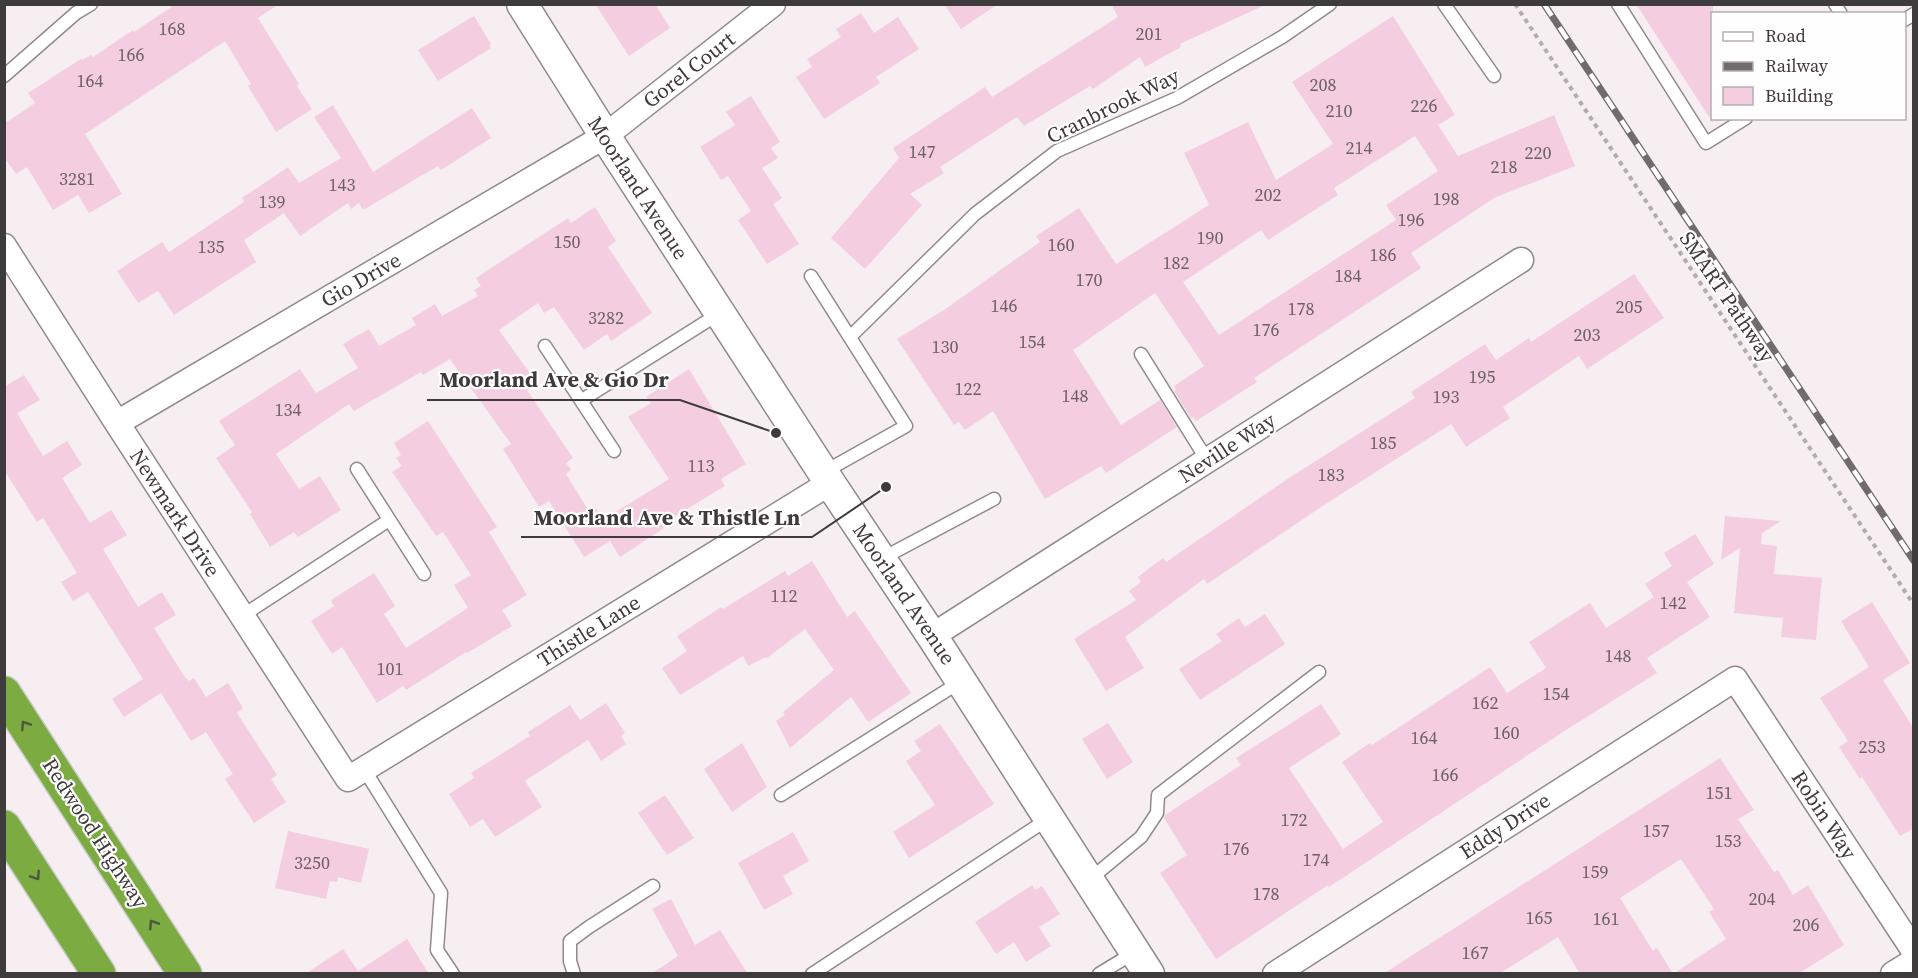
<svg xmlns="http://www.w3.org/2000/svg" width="1918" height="978" font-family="'Source Serif 4',serif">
	<rect width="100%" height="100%" fill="#f6eef1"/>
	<path fill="#f4cee0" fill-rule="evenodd" d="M 176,4 L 279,4 L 258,18 L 299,84 L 297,86 L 312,109 L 276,132 L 248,86 L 251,84 L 225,41 L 85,134 L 122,194 L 89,213 L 78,195 L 53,210 L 27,167 L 16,174 L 4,157 L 4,124 L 35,103 L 28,93 L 81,59 L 82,60 L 91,55 L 93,57 L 133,30 L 134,32 Z
		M 595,4 L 655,4 L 670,28 L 629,56 Z
		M 944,4 L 998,4 L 961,29 Z
		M 1111,4 L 1267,4 L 1180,44 L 1181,47 L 1145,67 L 1140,57 L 1093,89 L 1090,86 L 1024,126 L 1017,117 L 940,167 L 944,173 L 910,194 L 922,205 L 865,269 L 831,238 L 899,158 L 893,148 L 985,87 L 992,97 L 1118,17 Z
		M 1636,4 L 1713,4 L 1713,123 Z
		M 861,13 L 874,33 L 898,17 L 919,49 L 876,77 L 880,83 L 824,119 L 796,77 L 812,67 L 807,59 L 841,37 L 836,29 Z
		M 474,16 L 491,44 L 489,45 L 491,48 L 438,81 L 418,50 Z
		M 1393,16 L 1455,115 L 1438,125 L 1458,156 L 1554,115 L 1575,166 L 1494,198 L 1411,253 L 1421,268 L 1254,378 L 1257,382 L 1196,421 L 1193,417 L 1191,418 L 1174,391 L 1176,390 L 1174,386 L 1204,366 L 1155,293 L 1073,350 L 1121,425 L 1160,400 L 1177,427 L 1106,473 L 1101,466 L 1045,499 L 993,411 L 965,430 L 959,422 L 954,425 L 897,339 L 944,310 L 1040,242 L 1036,236 L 1079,208 L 1116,264 L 1209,205 L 1184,153 L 1248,122 L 1276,180 L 1333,144 L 1292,82 ZM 1415,136 L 1438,171 L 1386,205 L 1396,220 L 1219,335 L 1183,282 L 1261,230 L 1268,240 L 1338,195 L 1334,188 Z
		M 751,96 L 780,142 L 771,148 L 778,158 L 762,168 L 782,198 L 773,204 L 799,244 L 767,264 L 738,220 L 751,211 L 728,176 L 721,180 L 700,147 L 735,125 L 726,112 Z
		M 333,105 L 373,172 L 472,108 L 491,138 L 441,170 L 438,166 L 363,210 L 359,203 L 351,209 L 348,203 L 300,236 L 284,213 L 244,240 L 256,262 L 174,315 L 158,291 L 138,303 L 117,271 L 162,242 L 169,252 L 244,202 L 242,198 L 288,167 L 299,183 L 341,158 L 314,117 Z
		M 595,207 L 616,241 L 608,247 L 652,313 L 611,341 L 607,334 L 584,350 L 554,307 L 544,313 L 538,303 L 499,330 L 537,383 L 527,390 L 573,458 L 566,463 L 571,470 L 566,474 L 590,513 L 596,509 L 603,520 L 669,479 L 628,417 L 651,403 L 646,397 L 689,369 L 746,464 L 721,479 L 725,486 L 662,524 L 664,528 L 620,557 L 610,541 L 584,557 L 549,501 L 539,507 L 503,449 L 511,444 L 450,359 L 423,375 L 421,372 L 354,411 L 349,404 L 276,454 L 299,489 L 320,476 L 341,510 L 298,537 L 294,532 L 270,547 L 250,514 L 252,512 L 216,458 L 235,445 L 219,421 L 300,369 L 316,393 L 358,368 L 343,344 L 369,329 L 379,346 L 416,325 L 412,318 L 435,304 L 442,316 L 478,296 L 474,290 L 481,286 L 476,278 L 568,218 L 571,223 Z
		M 1634,274 L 1664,318 L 1587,369 L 1579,356 L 1503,407 L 1510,418 L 1466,447 L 1451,424 L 1324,505 L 1207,584 L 1204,579 L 1125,637 L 1144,668 L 1106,691 L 1074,639 L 1136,600 L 1129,591 L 1141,582 L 1138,577 L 1163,558 L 1166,562 L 1289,478 L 1415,398 L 1411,392 L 1485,344 L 1496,360 L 1529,338 L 1531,342 Z
		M 24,375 L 40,400 L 17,413 L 43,456 L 67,441 L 82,465 L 62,478 L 90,523 L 111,510 L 127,535 L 103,549 L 138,607 L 162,592 L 176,615 L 154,628 L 184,676 L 189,681 L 194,678 L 206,697 L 228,683 L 243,708 L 237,713 L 277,775 L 271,779 L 286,802 L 254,823 L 225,779 L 233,774 L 206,732 L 191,741 L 161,693 L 124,717 L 112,699 L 143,679 L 88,592 L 73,601 L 61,582 L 77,573 L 43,518 L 37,522 L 4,470 L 4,387 Z
		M 428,421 L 497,527 L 489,532 L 527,595 L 502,610 L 512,626 L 467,653 L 466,652 L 406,690 L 403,686 L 377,703 L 342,647 L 332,654 L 311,621 L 334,606 L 331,600 L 374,573 L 395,606 L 384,614 L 406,648 L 468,608 L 454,585 L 471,575 L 443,532 L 436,536 L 392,472 L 402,466 L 396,458 L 401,455 L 394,443 Z
		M 1725,516 L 1781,521 L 1762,533 L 1761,544 L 1777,546 L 1774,574 L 1822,578 L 1816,640 L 1781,637 L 1783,618 L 1734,613 L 1740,548 L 1721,560 Z
		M 1695,534 L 1714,564 L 1687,582 L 1710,617 L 1647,658 L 1657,673 L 1566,730 L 1329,887 L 1328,885 L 1216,959 L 1160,873 L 1187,855 L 1164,818 L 1165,815 L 1241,765 L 1236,758 L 1321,704 L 1341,734 L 1289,768 L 1343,849 L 1383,822 L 1342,762 L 1370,743 L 1372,745 L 1490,667 L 1507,693 L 1546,668 L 1529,642 L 1590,603 L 1606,628 L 1654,597 L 1645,584 L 1672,566 L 1664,553 Z
		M 812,561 L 847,617 L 855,611 L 911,693 L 868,722 L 851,697 L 790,748 L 776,721 L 785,715 L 783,712 L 834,670 L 805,629 L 767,658 L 766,657 L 748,666 L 743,656 L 680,695 L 662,668 L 687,651 L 677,636 L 721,607 L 723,609 L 785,571 L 788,576 Z
		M 1872,602 L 1910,663 L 1883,680 L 1914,729 L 1914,828 L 1900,836 L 1862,777 L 1860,779 L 1839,747 L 1848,741 L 1820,698 L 1869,667 L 1841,621 Z
		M 1265,614 L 1285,644 L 1200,700 L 1179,669 L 1222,641 L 1216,634 L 1239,618 L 1245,627 Z
		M 606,703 L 625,733 L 621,736 L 626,744 L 601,761 L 588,740 L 525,781 L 542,807 L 495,837 L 483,819 L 470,827 L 449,794 L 474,778 L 471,773 L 530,736 L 528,732 L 570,705 L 580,720 Z
		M 1108,723 L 1133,762 L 1107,779 L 1082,739 Z
		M 940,724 L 994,804 L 909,858 L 893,832 L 935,805 L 906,761 L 921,751 L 914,741 Z
		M 742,743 L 767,787 L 732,812 L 704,769 Z
		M 1720,758 L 1754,810 L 1738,819 L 1774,872 L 1778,870 L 1793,895 L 1808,885 L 1844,945 L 1798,974 L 1673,974 L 1726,939 L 1709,912 L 1714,909 L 1681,859 L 1620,898 L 1653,951 L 1657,948 L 1673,974 L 1580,974 L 1558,937 L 1499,974 L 1383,974 Z
		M 665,795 L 694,838 L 667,855 L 638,813 Z
		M 288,831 L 369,849 L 361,883 L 338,877 L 337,882 L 330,881 L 326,899 L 275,888 Z
		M 793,832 L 809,861 L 783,876 L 793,894 L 764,910 L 738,863 Z
		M 1032,885 L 1035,890 L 1042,886 L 1060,914 L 1039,927 L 1051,946 L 1026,962 L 1014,942 L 996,954 L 975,922 Z
		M 671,899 L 695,945 L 720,930 L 748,974 L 651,974 L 678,956 L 652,909 Z
		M 407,939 L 429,974 L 305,974 L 343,949 L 358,971 Z"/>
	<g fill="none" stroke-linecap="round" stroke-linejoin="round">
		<g stroke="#908a8d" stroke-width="15">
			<path id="service" d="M 1444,4 L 1494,76
				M 1618,4 L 1706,143 L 1746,118
				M 1835,4 L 1841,14
				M 1904,20 L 1914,14
				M 4,76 L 76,13 L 91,4
				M 811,276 L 906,426 L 824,472
				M 850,337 L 975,214 L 1057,151 L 1177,98 L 1282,37 L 1330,4
				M 545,346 L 614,451
				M 1141,354 L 1207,460
				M 582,400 L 720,313
				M 357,469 L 424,574
				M 881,559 L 994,499
				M 242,616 L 389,520
				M 364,769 L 441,893 L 437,950 L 453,974
				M 781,795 L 960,682
				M 1089,880 L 1141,837 L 1157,813 L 1158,795 L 1319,672
				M 574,974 L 570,961 L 570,941 L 589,927 L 653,886
				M 812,974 L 1048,819
				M 1099,974 L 1135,952"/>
		</g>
		<g stroke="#908a8d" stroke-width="27">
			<path id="minor" d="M 4,246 L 117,423 L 348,779 L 830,483
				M 117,423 L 605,136 L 773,4
				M 932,636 L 1521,260
				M 1275,974 L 1735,679 L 1914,951
				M 1893,974 L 1914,961"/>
		</g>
		<g stroke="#908a8d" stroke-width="33">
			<path id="tertiary" d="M 522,4 L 605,136 L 830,483 L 932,636 L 1149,974"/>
		</g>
		<g stroke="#cdcccc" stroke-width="36">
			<path id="motorway" d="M 4,693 L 185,974
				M 4,827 L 99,974"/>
		</g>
		<path stroke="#b2acae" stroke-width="4" stroke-dasharray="4.5 4.5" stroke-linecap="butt" d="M 1515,4 L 1914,605"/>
		<use href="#service" stroke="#fff" stroke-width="12"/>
		<use href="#minor" stroke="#fff" stroke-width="24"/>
		<use href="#tertiary" stroke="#fff" stroke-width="30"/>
		<use href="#motorway" stroke="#7cab41" stroke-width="33"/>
		<g stroke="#706c6e" stroke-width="7">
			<path id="rail" d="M 1544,4 L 1914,561"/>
		</g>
		<use href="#rail" stroke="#fffdfe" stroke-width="4.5" stroke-dasharray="14" stroke-linecap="butt"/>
	</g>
	<defs><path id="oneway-chevron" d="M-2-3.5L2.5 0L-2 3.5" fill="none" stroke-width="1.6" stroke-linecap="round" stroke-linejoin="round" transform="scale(1.5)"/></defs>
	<g stroke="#4e573d">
		<use href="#oneway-chevron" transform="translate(25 725) rotate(-123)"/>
		<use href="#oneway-chevron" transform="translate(36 876) rotate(57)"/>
		<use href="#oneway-chevron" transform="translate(153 924) rotate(-123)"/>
	</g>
	<g text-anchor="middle" stroke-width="4.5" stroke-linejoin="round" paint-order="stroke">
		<g font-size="18" fill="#6c6065">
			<text x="172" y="35">168</text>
			<text x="1149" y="40">201</text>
			<text x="131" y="61">166</text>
			<text x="90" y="87">164</text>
			<text x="1323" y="91">208</text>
			<text x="1424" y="112">226</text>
			<text x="1339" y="117">210</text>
			<text x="1359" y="154">214</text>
			<text x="922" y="158">147</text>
			<text x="1538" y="159">220</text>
			<text x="1504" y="173">218</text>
			<text x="77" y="185">3281</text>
			<text x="342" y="191">143</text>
			<text x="1268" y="201">202</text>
			<text x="1446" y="205">198</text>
			<text x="272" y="208">139</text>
			<text x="1411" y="226">196</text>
			<text x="1210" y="244">190</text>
			<text x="567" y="248">150</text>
			<text x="1061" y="251">160</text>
			<text x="211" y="253">135</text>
			<text x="1383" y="261">186</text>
			<text x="1176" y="269">182</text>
			<text x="1348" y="282">184</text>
			<text x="1089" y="286">170</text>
			<text x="1004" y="312">146</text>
			<text x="1629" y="313">205</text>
			<text x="1301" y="315">178</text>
			<text x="606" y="324">3282</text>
			<text x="1266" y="336">176</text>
			<text x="1587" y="341">203</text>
			<text x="1032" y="348">154</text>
			<text x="945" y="353">130</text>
			<text x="1482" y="383">195</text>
			<text x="968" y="395">122</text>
			<text x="1075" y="402">148</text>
			<text x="1446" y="403">193</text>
			<text x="288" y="416">134</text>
			<text x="1383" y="449">185</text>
			<text x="701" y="472">113</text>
			<text x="1331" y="481">183</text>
			<text x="784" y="602">112</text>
			<text x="1673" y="609">142</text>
			<text x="1618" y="662">148</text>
			<text x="390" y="675">101</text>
			<text x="1556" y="700">154</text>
			<text x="1485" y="709">162</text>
			<text x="1506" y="739">160</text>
			<text x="1424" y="744">164</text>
			<text x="1872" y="753">253</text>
			<text x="1445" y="781">166</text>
			<text x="1719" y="799">151</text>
			<text x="1294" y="826">172</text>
			<text x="1656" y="837">157</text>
			<text x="1728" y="847">153</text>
			<text x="1236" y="855">176</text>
			<text x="1316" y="866">174</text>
			<text x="312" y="869">3250</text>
			<text x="1595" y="878">159</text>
			<text x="1266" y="900">178</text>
			<text x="1762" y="905">204</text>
			<text x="1539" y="924">165</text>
			<text x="1606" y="925">161</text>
			<text x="1806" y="931">206</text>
			<text x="1475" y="959">167</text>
		</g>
		<g font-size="21" fill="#3e3b3c" stroke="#fffdfe">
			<text transform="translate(689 70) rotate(-38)" y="7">Gorel Court</text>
			<text transform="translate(1113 106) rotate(-26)" y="7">Cranbrook Way</text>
			<text transform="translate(638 188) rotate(57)" y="7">Moorland Avenue</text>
			<text transform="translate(361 280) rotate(-30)" y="7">Gio Drive</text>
			<text transform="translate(1727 297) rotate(56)" y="7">SMART Pathway</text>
			<text transform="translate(1227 448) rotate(-33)" y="7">Neville Way</text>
			<text transform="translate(175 513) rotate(57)" y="7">Newmark Drive</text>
			<text transform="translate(904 594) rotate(56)" y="7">Moorland Avenue</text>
			<text transform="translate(589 631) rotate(-32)" y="7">Thistle Lane</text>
			<text transform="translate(1824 815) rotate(57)" y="7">Robin Way</text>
			<text transform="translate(1505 826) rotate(-33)" y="7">Eddy Drive</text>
			<text transform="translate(95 833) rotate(57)" y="7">Redwood Highway</text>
		</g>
	</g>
	<path fill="none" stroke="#3e3b3c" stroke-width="2" d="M776 433L680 400H427M886 487L812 537H521"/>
	<g fill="#3e3b3c" stroke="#fffdfe" stroke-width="2">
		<circle cx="776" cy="433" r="6"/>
		<circle cx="886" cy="487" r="6"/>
	</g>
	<g font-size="22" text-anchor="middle" font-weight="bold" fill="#3e3b3c" stroke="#fffdfe" stroke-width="4.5" stroke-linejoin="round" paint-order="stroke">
		<text x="554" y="387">Moorland Ave &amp; Gio Dr</text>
		<text x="667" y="525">Moorland Ave &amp; Thistle Ln</text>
	</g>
	<rect width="1918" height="978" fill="none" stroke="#3e3b3c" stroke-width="12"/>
	<rect x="1711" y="12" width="195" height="108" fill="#fffdfe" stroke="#b2afb0" stroke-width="1.5"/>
	<rect x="1723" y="32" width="30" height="9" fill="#ffffff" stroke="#b2afb0" stroke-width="1.5"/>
	<text x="1765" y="42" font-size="18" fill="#3e3b3c">Road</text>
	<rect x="1723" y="62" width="30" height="9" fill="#706c6e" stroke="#b2afb0" stroke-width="1.5"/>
	<text x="1765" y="72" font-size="18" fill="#3e3b3c">Railway</text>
	<rect x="1723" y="87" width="30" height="18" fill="#f4cee0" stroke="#b2afb0" stroke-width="1.5"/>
	<text x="1765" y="102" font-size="18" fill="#3e3b3c">Building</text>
</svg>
